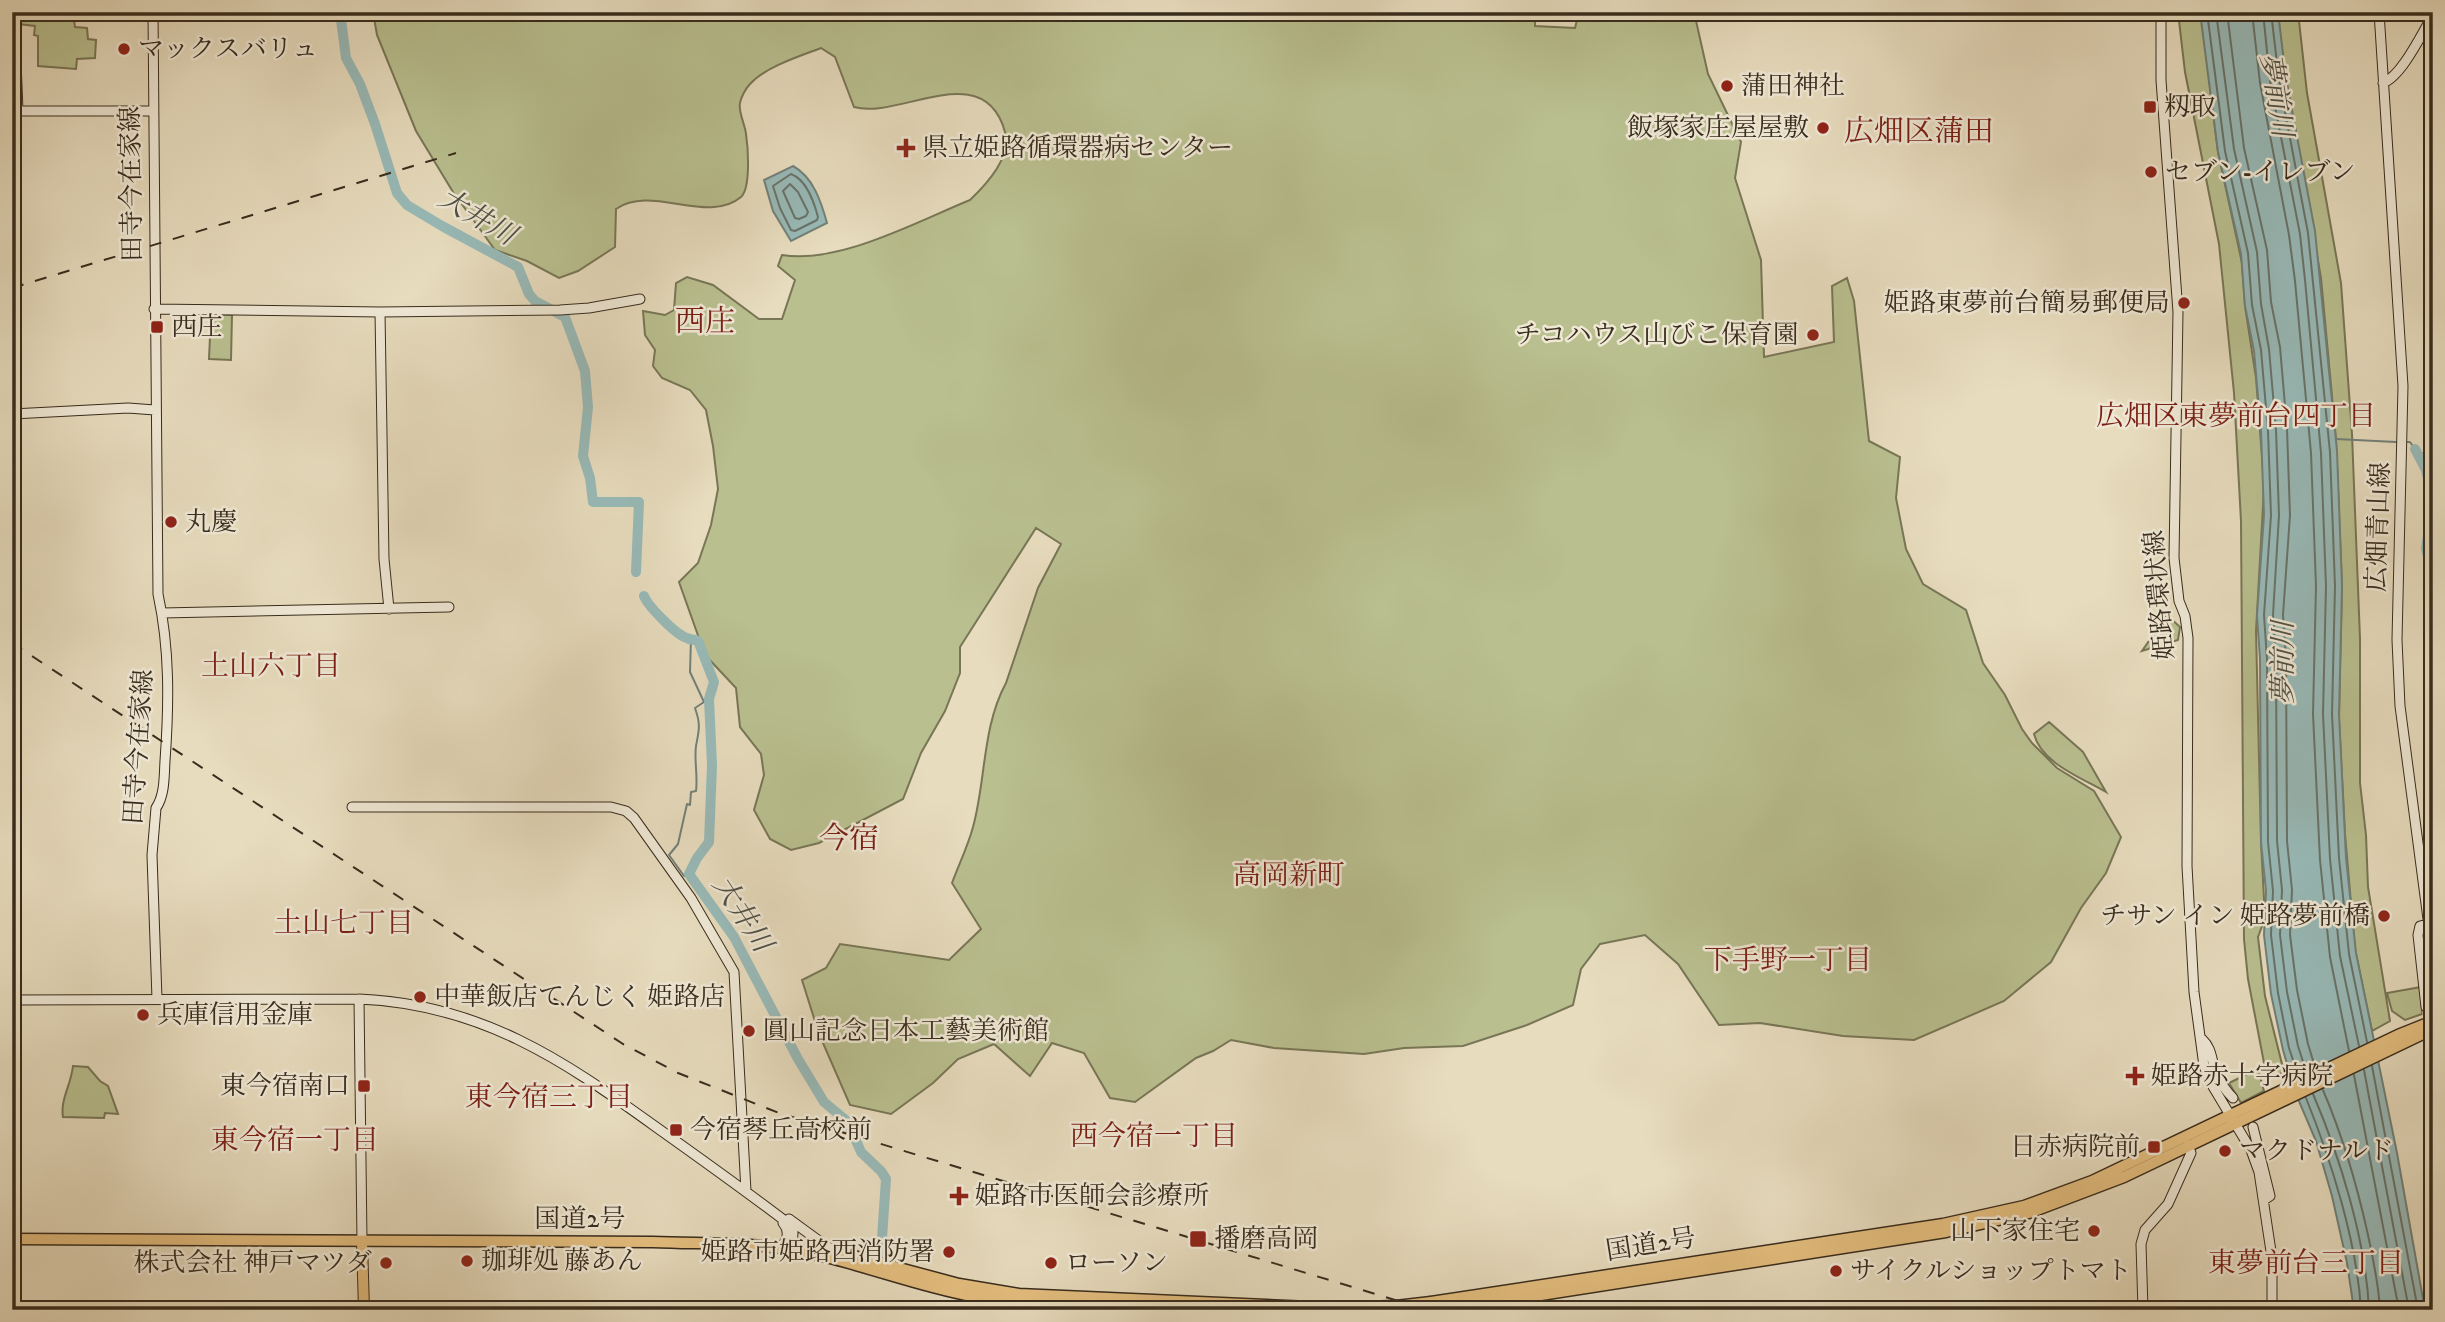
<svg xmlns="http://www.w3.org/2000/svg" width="2445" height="1322" font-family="'IM FELL DW Pica','Noto Serif JP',serif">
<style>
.green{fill:#b9bf8f;stroke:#787656;stroke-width:2}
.water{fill:#98bab8;stroke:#72817a;stroke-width:2}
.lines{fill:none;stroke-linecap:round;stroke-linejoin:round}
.shore{stroke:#68736a;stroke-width:2}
.stream{stroke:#72817a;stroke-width:2}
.river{stroke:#98bab8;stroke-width:10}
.secondary-tunnel{stroke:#c4b99e;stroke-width:9;stroke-dasharray:9 4.5;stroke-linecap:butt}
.secondary-casing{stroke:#382c1d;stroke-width:11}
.primary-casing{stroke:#382c1d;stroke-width:12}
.highway-casing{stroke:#382c1d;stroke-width:13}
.secondary{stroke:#efe8d5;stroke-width:9}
.primary{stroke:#e4be7f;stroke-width:10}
.highway{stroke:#e4be7f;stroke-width:10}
.rail{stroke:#382c1d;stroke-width:2;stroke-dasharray:12 12;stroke-linecap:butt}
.highway-bridge-casing{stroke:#382c1d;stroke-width:13;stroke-linecap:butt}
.highway-bridge{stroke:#e4be7f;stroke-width:10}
.poi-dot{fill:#8f2418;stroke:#efe8d5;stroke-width:2.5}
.labels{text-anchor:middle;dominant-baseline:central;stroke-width:5;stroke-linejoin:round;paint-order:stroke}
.poi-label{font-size:26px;fill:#382c1d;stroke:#efe8d5;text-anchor:start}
.street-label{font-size:26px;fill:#382c1d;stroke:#efe8d5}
.water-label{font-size:28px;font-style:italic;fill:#505044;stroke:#efe8d5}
.neighbourhood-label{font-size:28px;fill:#7a1f14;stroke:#efe8d5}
.quarter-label{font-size:30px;fill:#7a1f14;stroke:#efe8d5}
</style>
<rect width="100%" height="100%" fill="#e7dcbe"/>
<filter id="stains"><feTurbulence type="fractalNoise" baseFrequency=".00286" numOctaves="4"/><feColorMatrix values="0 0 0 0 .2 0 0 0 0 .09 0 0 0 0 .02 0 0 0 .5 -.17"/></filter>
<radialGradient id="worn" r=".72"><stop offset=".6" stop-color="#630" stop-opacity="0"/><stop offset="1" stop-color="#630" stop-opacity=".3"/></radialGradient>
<path class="green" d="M22 12H73L75 27 87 28 88 39 96 40 95 58 77 59 76 69 38 66V36L34 35 35 26 18 24V16Z
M373 12H1535V26L1575 28 1579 12H1694L1708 74 1741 142 1735 178 1761 260 1764 357 1834 342 1832 286 1847 278 1854 301 1869 441 1900 457 1896 498 1906 549 1923 584 1966 610 1983 663 2005 695 2022 729 2032 743 2057 768 2094 791 2121 837 2106 873 2081 908 2051 962 2004 1001 1914 1040 1843 1036 1760 1023 1719 1025 1678 964 1645 935 1600 944 1581 969 1573 1005 1527 1025 1463 1046 1404 1048 1364 1054 1274 1048 1231 1040 1213 1051 1196 1058 1135 1102 1110 1098 1084 1053 1052 1043 1030 1076 994 1044 958 1059 933 1083 891 1114 850 1105 819 1034 802 980 826 968 840 944 949 960 981 929 952 883C959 864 968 846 973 827 986 780 982 727 1006 683L1038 588 1061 544 1036 528 960 647V673L945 711 921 753 903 799 819 843 791 850 770 839 754 810 764 775 761 754 740 727 736 688 705 655 679 582 698 563 711 525 718 489 713 446 706 410 690 390 662 378 653 366 655 350 645 335 643 311 665 315 674 310 676 283 687 277 713 285 759 319H782L795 280 778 266 782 255C840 264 916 222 970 200 987 184 1012 157 1005 132 984 56 899 120 854 107L835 57 821 48C800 56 765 67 750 84 746 88 741 97 740 103 738 112 745 124 746 134 748 147 751 188 741 197 708 225 651 184 616 209L615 247 578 271 559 278 527 261 495 250 453 192 416 131 377 35Z
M2178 12H2201L2218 152 2242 263 2245 306 2256 378 2262 457 2264 488 2256 631 2261 842 2265 918 2258 937 2265 996 2284 1072 2269 1079 2264 1063 2248 979 2244 939 2241 521 2234 393 2219 244 2185 72Z
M2277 12H2298L2307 93 2341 283 2352 434 2360 639V783L2366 835 2368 887 2390 1021 2372 1031 2355 949 2345 834 2339 719 2342 586 2336 439 2321 278 2286 79Z
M211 314 232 315 231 360 209 359Z
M2167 615 2180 627 2178 640 2142 651Z
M2049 722 2083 752 2106 792C2082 778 2041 763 2034 734Z
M2421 987 2422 1014 2405 1020 2392 1011 2387 993Z
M73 1066 88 1067 100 1081 108 1086 118 1114 105 1113 104 1118 63 1117C60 1100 71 1085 73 1066Z
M2258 1069 2264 1091 2241 1103 2229 1083Z"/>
<path class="water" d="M2200 12H2278L2286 79 2315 231 2337 451 2342 586 2339 714 2346 858 2356 953 2397 1153 2425 1310H2354L2347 1263 2332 1196 2316 1141 2295 1092 2283 1050 2271 994 2264 935 2266 891 2261 842 2260 659 2257 616 2264 515 2261 431 2254 351 2245 306 2241 254 2218 152Z
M793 166C813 177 821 201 827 223L791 241 773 211 764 180Z"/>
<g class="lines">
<path class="shore" d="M2207 12 2225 151 2248 253 2252 305 2261 350 2268 431 2271 515 2264 615 2267 659 2268 842 2273 891 2271 935 2278 993 2289 1048 2298 1075
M2216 12 2234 149 2257 252 2261 304 2269 349 2276 430 2279 515 2273 615 2276 659 2277 841 2282 890 2280 935 2287 992 2298 1046 2306 1071
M2227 12 2244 148 2267 250 2271 302 2280 347 2287 429 2290 515 2283 615 2286 659 2287 841 2292 890 2290 935 2297 990 2308 1044 2315 1067
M2252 12 2260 83 2289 235 2295 281 2311 453 2316 586 2313 714 2320 860 2330 957 2349 1051
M2263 12 2270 81 2300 234 2305 280 2321 453 2326 586 2323 714 2330 859 2340 956 2359 1046
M2271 12 2279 80 2308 233 2330 452 2335 586 2332 714 2339 858 2349 954 2367 1042
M791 174C807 180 814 202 818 217L817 220 795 231 791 230 780 208 773 186Z
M790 184 798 192 808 212 806 216 799 219 795 218 783 191Z
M2372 1066 2418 1310
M2364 1070 2409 1310
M2354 1075 2399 1310
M2323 1090C2343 1137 2357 1185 2368 1235 2373 1259 2379 1285 2380 1310
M2313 1094C2340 1157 2366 1241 2369 1310
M2306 1098C2331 1160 2357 1242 2361 1310"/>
<path class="stream" d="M2336 439 2396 442
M2406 442H2410L2415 449 2433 459
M684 876 669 855 678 844 687 804 690 805 691 792 696 791C698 776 694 760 696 746 699 730 701 725 695 708L704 702 690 672 691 638"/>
<path class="river" d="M340 12 346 58 360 84 375 124 397 193 407 205 442 226 518 267 529 294 535 301 565 317 585 371 588 407 583 456 590 478 593 502H639L636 572
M2415 449 2426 470 2431 491 2432 511 2426 548 2433 575
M644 596C648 606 676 635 687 638 690 640 694 639 698 641L714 682 709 699 712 765 709 842 697 858 689 874 734 937 798 1059 824 1102 848 1122 861 1152 881 1171 886 1179 881 1253"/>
<path class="secondary-tunnel" d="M2426 1007 2432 1048"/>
<g class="secondary-casing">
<path id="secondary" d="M14 12 18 111
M153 12 158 594C170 650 169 704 165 761 164 776 165 795 156 808L152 855 157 999
M2161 12V80L2178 312 2174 558 2179 601 2185 616 2188 638 2187 866 2194 992 2204 1066 2209 1080 2251 1150 2259 1172 2272 1258V1310
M2379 12 2403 386 2397 640 2400 706 2433 957
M2383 83C2402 76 2422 33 2433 15
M12 111H152
M154 309 380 312 560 310 589 308 640 299
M380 312 384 559 389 609
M12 414 128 408 155 410
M162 613 449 607
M352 807H611L626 811 634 818 691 898 734 972 746 1191
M359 999 362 1241
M12 1000 359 999C480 1004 562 1059 656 1127 701 1159 746 1191 789 1224L793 1232 792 1250
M2426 1007 2418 935 2420 926 2428 924
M2202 1039C2213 1049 2211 1062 2217 1075 2221 1084 2226 1091 2233 1098
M2432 1048 2433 1054
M2253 1127 2270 1196 2264 1200
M789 1219 826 1246 839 1252
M779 1248C788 1242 790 1231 783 1223
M2143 1310 2141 1244 2145 1230 2168 1204 2191 1153 2188 1145"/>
</g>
<g class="primary-casing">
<path id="primary" d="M362 1241 364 1310"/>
</g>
<g class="highway-casing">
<path id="highway" d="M12 1239 653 1242C695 1244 738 1242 780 1248 845 1257 907 1284 971 1296 1027 1307 1084 1308 1141 1310
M839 1252 959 1284 1019 1294 1333 1308 1396 1306
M1431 1302 1943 1224 2024 1206 2092 1181 2398 1035 2433 1021
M1445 1310 1946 1232 2029 1213 2124 1177 2425 1033 2433 1027"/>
</g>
<use href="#secondary" class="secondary"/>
<use href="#primary" class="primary"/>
<use href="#highway" class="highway"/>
<path class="rail" d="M12 288 456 153
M12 643 623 1044 678 1073 779 1113 1428 1310"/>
<g class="highway-bridge-casing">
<path id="highway-bridge" d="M1396 1306 1431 1302"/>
</g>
<use href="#highway-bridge" class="highway-bridge"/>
</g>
<g class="poi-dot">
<circle cx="124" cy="49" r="7"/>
<circle cx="1727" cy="86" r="7"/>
<rect x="2143" y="100" width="14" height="14" rx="3.5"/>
<circle cx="1823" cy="128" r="7"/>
<path d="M902.5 137.5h7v7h7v7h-7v7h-7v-7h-7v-7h7z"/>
<circle cx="2151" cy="172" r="7"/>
<circle cx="2184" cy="303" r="7"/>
<rect x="150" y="320" width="14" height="14" rx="3.5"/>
<circle cx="1813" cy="335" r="7"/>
<circle cx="171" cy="522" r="7"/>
<circle cx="2384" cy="916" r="7"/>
<circle cx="420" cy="997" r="7"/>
<circle cx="143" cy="1015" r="7"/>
<circle cx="749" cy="1031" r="7"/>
<path d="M2131.5 1065.5h7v7h7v7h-7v7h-7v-7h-7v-7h7z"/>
<rect x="357" y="1079" width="14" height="14" rx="3.5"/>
<rect x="669" y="1123" width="14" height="14" rx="3.5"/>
<rect x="2147" y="1140" width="14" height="14" rx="3.5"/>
<circle cx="2225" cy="1151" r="7"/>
<path d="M955.5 1185.5h7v7h7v7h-7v7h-7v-7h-7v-7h7z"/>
<circle cx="2094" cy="1231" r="7"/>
<rect x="1189" y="1230" width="18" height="18" rx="3.5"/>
<circle cx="949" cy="1252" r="7"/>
<circle cx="467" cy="1261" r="7"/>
<circle cx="386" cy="1263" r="7"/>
<circle cx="1051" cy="1263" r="7"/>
<circle cx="1836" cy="1271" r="7"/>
</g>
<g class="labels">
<g class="poi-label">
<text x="138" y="49">マックスバリュ</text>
<text x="1741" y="86">蒲田神社</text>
<text x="2164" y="107">籾取</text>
<text x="1809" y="128" text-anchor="end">飯塚家庄屋屋敷</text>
<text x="922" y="148">県立姫路循環器病センター</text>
<text x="2165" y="172">セブン-イレブン</text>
<text x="2170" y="303" text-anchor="end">姫路東夢前台簡易郵便局</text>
<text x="171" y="327">西庄</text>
<text x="1799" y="335" text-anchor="end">チコハウス山びこ保育園</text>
<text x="185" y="522">丸慶</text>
<text x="2370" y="916" text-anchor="end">チサン イン 姫路夢前橋</text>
<text x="434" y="997">中華飯店てんじく 姫路店</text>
<text x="157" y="1015">兵庫信用金庫</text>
<text x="763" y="1031">圓山記念日本工藝美術館</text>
<text x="2151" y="1076">姫路赤十字病院</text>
<text x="350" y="1086" text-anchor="end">東今宿南口</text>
<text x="690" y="1130">今宿琴丘高校前</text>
<text x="2140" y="1147" text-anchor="end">日赤病院前</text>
<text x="2239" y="1151">マクドナルド</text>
<text x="975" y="1196">姫路市医師会診療所</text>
<text x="2080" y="1231" text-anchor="end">山下家住宅</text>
<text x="1214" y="1239">播磨高岡</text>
<text x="935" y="1252" text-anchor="end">姫路市姫路西消防署</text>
<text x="481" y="1261">珈琲処 藤あん</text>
<text x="372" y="1263" text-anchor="end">株式会社 神戸マツダ</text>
<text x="1065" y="1263">ローソン</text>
<text x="1850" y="1271">サイクルショップトマト</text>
</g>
<g class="street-label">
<text transform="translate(132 184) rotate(-91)">田寺今在家線</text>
<text transform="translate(2379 527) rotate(-88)">広畑青山線</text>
<text transform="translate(2160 595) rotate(-95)">姫路環状線</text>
<text transform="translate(139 747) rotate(-86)">田寺今在家線</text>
<text x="580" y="1219">国道2号</text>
<text transform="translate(1651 1245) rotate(-9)">国道2号</text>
</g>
<g class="water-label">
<text transform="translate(2276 95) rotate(81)">夢前川</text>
<text transform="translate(477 217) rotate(30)">大井川</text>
<text transform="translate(2283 663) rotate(-90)">夢前川</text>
<text transform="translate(742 914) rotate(57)">大井川</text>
</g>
<g class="neighbourhood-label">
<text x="2236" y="416">広畑区東夢前台四丁目</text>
<text x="271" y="666">土山六丁目</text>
<text x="1289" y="875">高岡新町</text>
<text x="344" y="923">土山七丁目</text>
<text x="1788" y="960">下手野一丁目</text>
<text x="549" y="1097">東今宿三丁目</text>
<text x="1154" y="1136">西今宿一丁目</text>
<text x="295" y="1140">東今宿一丁目</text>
<text x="2306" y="1263">東夢前台三丁目</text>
</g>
<g class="quarter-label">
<text x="1919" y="132">広畑区蒲田</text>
<text x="705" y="322">西庄</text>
<text x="849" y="839">今宿</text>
</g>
</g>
<rect width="2445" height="1322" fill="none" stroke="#e7dcbe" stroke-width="42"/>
<rect x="14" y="14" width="2417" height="1294" fill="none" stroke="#382c1d" stroke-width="3.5"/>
<rect x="21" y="21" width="2403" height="1280" fill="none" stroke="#382c1d" stroke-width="2"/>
<rect width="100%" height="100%" filter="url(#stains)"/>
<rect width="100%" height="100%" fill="url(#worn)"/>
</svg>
